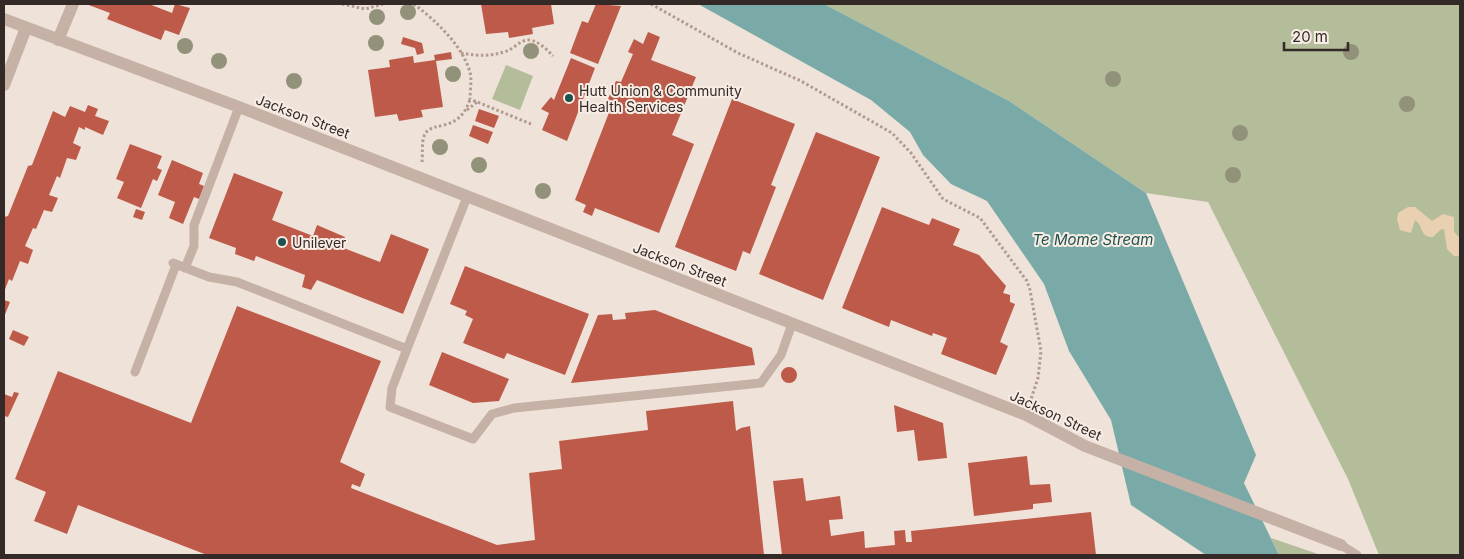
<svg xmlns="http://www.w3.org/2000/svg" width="1464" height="559" font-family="Inter,sans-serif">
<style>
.green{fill:#b4bd9a}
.sand{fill:#e9d0b1}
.water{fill:#7aaaa7}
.building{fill:#bd5a49}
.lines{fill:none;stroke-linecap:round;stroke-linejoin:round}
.path{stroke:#b19b90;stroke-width:3;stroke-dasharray:2.5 2.5;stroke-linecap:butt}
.service{stroke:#c6b1a6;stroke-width:9}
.minor{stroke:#c6b1a6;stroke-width:12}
.tree{fill:#92917a}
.poi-dot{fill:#1f514f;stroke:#f7ede5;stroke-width:2}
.labels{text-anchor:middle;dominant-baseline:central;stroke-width:4;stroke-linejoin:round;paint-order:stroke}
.poi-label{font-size:14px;fill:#332926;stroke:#f7ede5;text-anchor:start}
.street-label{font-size:14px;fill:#332926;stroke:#f7ede5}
.water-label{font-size:15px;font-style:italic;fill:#1f514f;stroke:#f7ede5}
</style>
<rect width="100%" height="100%" fill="#efe2d9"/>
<path class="green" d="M824 4H1460V555H1379L1348 479 1208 202 1146 193 1009 101Z
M506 65 533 76 520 110 492 99Z
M1271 538 1321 555H1279Z"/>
<path class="sand" d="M1408 207H1415L1432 221 1443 214 1454 217V232L1460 238V256H1454L1447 249 1444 229 1440 230 1433 237C1419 237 1424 226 1415 220L1411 233 1400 230 1397 219 1398 213Z"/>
<path class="water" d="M698 4H824L1009 101 1146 193 1256 455 1244 483 1279 555H1206L1131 505 1111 420 1069 351 1044 284 987 201 951 184 923 155 910 132 871 100Z"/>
<path class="building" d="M86 4H149L172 13 175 4 190 8 179 35 165 30 161 40 107 19 110 13Z
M481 4H551L554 24 532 28 533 34 509 38 508 32 486 34Z
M596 4 621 6 598 64 570 53 582 21 588 23Z
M648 32 660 37 651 60 696 77 672 135 694 144 659 233 595 208 592 216 583 212 586 205 575 200 610 110 604 108 616 81 621 82 633 54 628 52 634 39 643 44Z
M403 37 422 43 424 53 417 55 415 48 401 44Z
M451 52 452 59 436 61 443 107 421 110 423 117 399 121 397 114 375 117 368 70 390 67 389 60 413 56 414 63 435 60 434 55Z
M571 58 595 68 567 141 542 130 549 113 541 109 551 97 554 100Z
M732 99 795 124 771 185 776 187 750 254 743 251 736 271 675 247Z
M88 105 98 109 95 116 109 121 103 135 85 127V130L79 127 73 143 81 147 76 160 67 158 60 178 57 176 49 195 58 198 52 212 44 210 36 229 33 228 25 246 33 250 28 264 20 261 12 281 9 279 4 292V217L8 216 28 166 32 165 53 111 65 117 70 106 85 112Z
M479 109 499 116 494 128 475 121Z
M473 125 493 132 488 144 469 136Z
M816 132 880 157 823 300 759 274Z
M130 144 162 156 157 168 162 170 157 181 153 179 141 208 117 198 124 182 116 179Z
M172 160 203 173 199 184 204 186 199 199 194 197 183 224 169 218 175 202 158 195Z
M234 173 283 192 272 220 313 236 317 225 345 237 341 247 380 262 391 234 429 249 403 314 317 280 311 290 302 287 305 275 256 256 254 261 235 254 236 248 209 238Z
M882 207 929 225 932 218 960 229 953 245 979 255 1006 286 1003 293 1010 295V302L1015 304 1000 342 1008 346 996 375 941 354 947 338 933 333 932 336 891 320 889 327 842 308Z
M136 209 145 212 142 220 133 217Z
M465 266 589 314 565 375 507 353 504 359 463 343 473 319 465 315 467 311 450 304Z
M4 300 10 302 4 317Z
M237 306 381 361 340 462 365 474 360 487 352 484 351 488 497 545 535 540 529 473 562 469 559 441 648 430 646 411 733 401 736 431 741 428 750 426 764 555H207L78 505 67 534 34 521 46 492 15 479 58 371 191 423Z
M655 310 752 348 755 365 571 383 598 315 612 314 613 320 626 319 625 313Z
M13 330 29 337 24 346 9 339Z
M442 352 509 379 499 401 473 403 429 385Z
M781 375a8 8 0 1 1 16 0a8 8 0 1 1-16 0Z
M14 392 19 393 8 417 4 416V394L12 397Z
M894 405 943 423 947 458 918 461 914 430 897 432Z
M1027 456 1030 485 1050 484 1052 502 1033 504V509L974 516 968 463Z
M803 478 806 501 840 496 843 519 829 520 831 536 864 531 865 548 895 545 894 531 905 530 906 542H912L911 531 1091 512 1096 555H782L773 481Z"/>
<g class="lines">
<path class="path" d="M342 4 365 9 383 4
M414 4C436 21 462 45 470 72 472 80 470 91 470 99L531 124
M651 4 738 53 801 81 892 133 911 153 943 199 980 218 1027 281 1030 290 1041 351 1038 378 1031 399
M461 53C477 56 493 57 509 50 515 47 522 39 530 40 540 42 547 50 553 56
M467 110 477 102
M422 162C423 154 421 141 425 134 433 120 459 134 470 99"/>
<path class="service" d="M467 197 407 349 392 388 390 407 473 439 492 414 514 408 761 383 781 355 792 324
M173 263 209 277 237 282 407 349
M185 268 194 246V225L239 107
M135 372 176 265
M1341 545 1357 555"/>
<path class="minor" d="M4 19 239 107 1026 415 1085 446 1341 545
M58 40 73 4
M4 85 26 28"/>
</g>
<g class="tree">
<circle cx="408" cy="12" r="8"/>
<circle cx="377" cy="17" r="8"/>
<circle cx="376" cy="43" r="8"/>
<circle cx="185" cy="46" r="8"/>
<circle cx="531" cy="51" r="8"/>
<circle cx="1351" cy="52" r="8"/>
<circle cx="219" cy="61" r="8"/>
<circle cx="453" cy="74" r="8"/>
<circle cx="1113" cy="79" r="8"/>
<circle cx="294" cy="81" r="8"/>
<circle cx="1407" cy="104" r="8"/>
<circle cx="1240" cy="133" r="8"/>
<circle cx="440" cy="147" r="8"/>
<circle cx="479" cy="165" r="8"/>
<circle cx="1233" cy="175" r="8"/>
<circle cx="543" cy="191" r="8"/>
</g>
<g class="poi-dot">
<circle cx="569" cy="98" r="5"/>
<circle cx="282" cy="242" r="5"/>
</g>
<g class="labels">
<g class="poi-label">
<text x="579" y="90">Hutt Union &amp; Community<tspan x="579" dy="16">Health Services</tspan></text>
<text x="292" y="242">Unilever</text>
</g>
<g class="street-label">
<text transform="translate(303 116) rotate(21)">Jackson Street</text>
<text transform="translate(680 264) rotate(21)">Jackson Street</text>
<text transform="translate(1056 415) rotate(25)">Jackson Street</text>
</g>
<g class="water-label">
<text x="1093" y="239">Te Mome Stream</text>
</g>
</g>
<rect width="1464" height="559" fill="none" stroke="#332926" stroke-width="10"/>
<path d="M1284 42v8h64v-8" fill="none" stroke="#332926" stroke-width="2.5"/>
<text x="1292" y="42" font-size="15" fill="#332926" stroke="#f7ede5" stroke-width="4" paint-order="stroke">20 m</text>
</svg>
